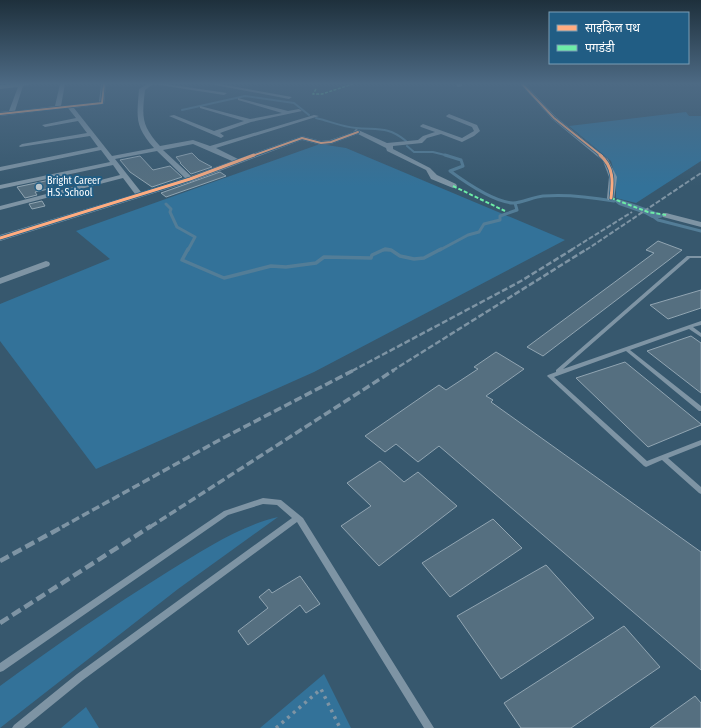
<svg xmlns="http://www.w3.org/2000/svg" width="701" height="728" font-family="'Fira Sans Condensed','Noto Sans Devanagari',sans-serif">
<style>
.green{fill:#337299}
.water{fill:#537d97}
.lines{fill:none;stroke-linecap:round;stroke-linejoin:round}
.stream-far2{stroke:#537d97;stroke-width:2}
.stream-far1{stroke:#537d97;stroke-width:3}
.stream{stroke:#537d97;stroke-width:3.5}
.building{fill:#556f80;stroke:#91a5b2}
.path{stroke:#7e94a4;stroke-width:3.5;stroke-dasharray:3 4.5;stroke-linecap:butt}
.service{fill:#7e94a4;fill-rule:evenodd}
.minor{fill:#7e94a4;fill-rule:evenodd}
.rail-far3{stroke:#7e94a4;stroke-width:2;stroke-dasharray:5 2;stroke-linecap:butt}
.rail-far2{stroke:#7e94a4;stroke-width:2.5;stroke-dasharray:6 2.5;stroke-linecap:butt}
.rail-far1{stroke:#7e94a4;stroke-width:3.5;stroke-dasharray:8 3.5;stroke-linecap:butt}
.rail{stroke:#7e94a4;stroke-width:4.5;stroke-dasharray:10 4.5;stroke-linecap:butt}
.quiet-far1{stroke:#6deda7;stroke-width:1.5;stroke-dasharray:3 1.5;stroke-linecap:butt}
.quiet{stroke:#6deda7;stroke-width:2;stroke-dasharray:4 2;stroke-linecap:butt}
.cycleway-far1-casing{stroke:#215d84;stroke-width:3.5}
.cycleway-casing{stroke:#215d84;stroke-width:4.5}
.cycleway-far1{stroke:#ffac80;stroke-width:2}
.cycleway{stroke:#ffac80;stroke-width:3}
.poi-dot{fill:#b9c5cc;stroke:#215d84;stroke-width:1.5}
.labels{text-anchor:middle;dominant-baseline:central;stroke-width:4;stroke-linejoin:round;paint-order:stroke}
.far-poi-label{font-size:10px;fill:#fff;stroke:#215d84;text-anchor:start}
</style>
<rect width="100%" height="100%" fill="#37586e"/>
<path class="green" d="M686 112 689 116H701V161L636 203 616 198V179L611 161 569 126Z
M320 144 346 148 565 240 314 372 96 469 0 341V304L110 259 76 231Z
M278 517 178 589 0 728V686C55 646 111 607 169 571 202 551 239 526 278 517Z
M324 674 351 728H260Z
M86 707 99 728H61Z"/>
<path class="water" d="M618 199C623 200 661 213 665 216L660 218H652L645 214 619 205 614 201Z"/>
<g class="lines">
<path class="stream-far2" d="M182 110 245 96 294 103 309 115
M316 118C329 121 343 127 356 128 378 130 388 126 406 141
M407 146 414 152H433L449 156"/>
<path class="stream-far1" d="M445 155 461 160 463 166 450 171C465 182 494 202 513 203 522 203 533 197 543 196 567 194 591 197 614 201
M166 204 171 209 170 212 177 227 195 237 188 250
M654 217 658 220 701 231
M383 250H390
M440 250 468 235 479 232 484 224 500 220V216L517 210 515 203"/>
<path class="stream" d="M188 249 182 260 224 278 271 266 286 267 316 263 324 257 371 258 372 255 385 249 391 250 400 256 414 259 424 258 441 249"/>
</g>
<path class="building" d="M192 153 199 160 212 167 191 174 180 163H181L176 157Z
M140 156 153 170 170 166 182 177 152 187 130 172 120 160Z
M220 172 226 176 166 197 161 193Z
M50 180 53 188 35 192 37 195 25 198 17 187Z
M42 201 45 206 32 209 29 204Z
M658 241 682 250 543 356 527 347 654 253 646 250Z
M701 290V308L668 319 650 305Z
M691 336 701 343V393L647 351Z
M496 352 524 369 486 396 493 400 491 402 701 552V670L439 446 418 462 396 444 385 452 365 436 439 385 446 390 478 369 474 367Z
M625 362 701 424V425L648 447 576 378Z
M380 461 404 482 418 472 457 506 379 566 341 526 371 506 347 483Z
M493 519 522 548 450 597 422 563Z
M546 565 594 618 501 679 457 616Z
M300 576 320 604 306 613 300 605 248 645 238 631 268 608 259 597 269 589 272 593Z
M624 626 660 667 571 728H521L504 703Z
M695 696 701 703V728H650Z"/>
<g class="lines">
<path class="path" d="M276 728 321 689 340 728"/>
<path class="service" d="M687 256H701V258H690L563 369 701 321V325L693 327 701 333V337L689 329 630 350 701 406V411H699L626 351 554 377 647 461 701 440V445L668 458 701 487V494L699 493 662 460 646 467 644 466 547 376 548 375 556 372V370Z
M263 498 281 500 303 518 434 728H424L297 522 83 680 24 728H12L14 725 77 674 292 518 277 505 263 504 228 515 3 671 0 672V663L224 511Z"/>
<path class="minor" d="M17 84H32L23 86 15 111 55 106 60 84H65L61 106 99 102 101 84H106L104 104 74 108 112 156 154 148C134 126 137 117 139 89L147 84H153L145 90C142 117 141 125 160 146L193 140 210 146 314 115 319 116 216 148 238 159 302 136 321 141 330 140 353 132 356 129 387 143 418 140 423 136 435 132 421 127 420 126 423 124 462 138 474 131 472 127 447 117 446 116 449 114 477 125 480 131 474 136 462 142 441 134 427 138 422 143 393 146V149L430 168 437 175 456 184 457 186 453 188 431 179 426 170 387 151 386 148 358 134 331 144 321 145 302 140 193 181 0 241V235L135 194 123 178 0 210V206L120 175 113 165 0 189V185L110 162 101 150 0 171V167L98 147 90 136 20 147 19 146 22 144 87 133 78 121 45 127 42 125 76 118 68 108 0 116V112L9 111 18 87 0 89V85ZM193 144 232 161 191 176 163 150ZM157 151 185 178 141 192 115 159Z
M153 84H166L227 93 224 95Z
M210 84H220L292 97 289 99Z
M455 84H461L463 86 458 87Z
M520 84H525L556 117 608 159 617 177 614 200H608L607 198 609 177 603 161 552 119Z
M238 98 288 111 299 109 302 111 251 122 220 133 224 136 221 138 169 116 174 115 214 131 244 121 200 108V106L250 119 282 113 238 100Z
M663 213H666L701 222V227L663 217Z
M46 261 49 262 50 264 49 266 0 284V278Z"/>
<path class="rail-far3" d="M571 250 632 212
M586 250 701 173"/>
<path class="rail-far2" d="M352 371 521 281 573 249
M392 371 587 249"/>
<path class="rail-far1" d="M62 527 223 438 354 370
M150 527 394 370"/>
<path class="rail" d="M0 561 64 526
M0 623 151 526"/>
<path class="quiet-far1" d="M316 89 313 94H322L353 84"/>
<path class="quiet" d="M453 186 505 211
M611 198 648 212 666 215"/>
<g class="cycleway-far1-casing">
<path id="cycleway-far1" d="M522 84 554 118 602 156
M0 114 102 103 104 84
M252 156 302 138 321 143 331 142 358 132"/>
</g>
<g class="cycleway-casing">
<path id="cycleway" d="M600 155C614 167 613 182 611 198
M0 238 190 179 254 155"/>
</g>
<use href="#cycleway-far1" class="cycleway-far1"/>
<use href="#cycleway" class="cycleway"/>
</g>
<linearGradient id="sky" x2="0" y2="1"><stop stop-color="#1e303c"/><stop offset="0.45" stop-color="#4d6a84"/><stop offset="1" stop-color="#4d6a84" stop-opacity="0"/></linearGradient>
<rect width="701" height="186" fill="url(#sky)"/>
<circle class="poi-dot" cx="39" cy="187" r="4"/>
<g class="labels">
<g class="far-poi-label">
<text x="47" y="181">Bright Career<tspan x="47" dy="12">H.S. School</tspan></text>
</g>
</g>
<rect x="549" y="12" width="140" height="52" fill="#215d84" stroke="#7a9eb5"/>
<rect x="557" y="25" width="20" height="6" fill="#ffac80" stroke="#7a9eb5"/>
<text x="585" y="32" font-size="12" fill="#ffffff">साइकिल पथ</text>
<rect x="557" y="45" width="20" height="6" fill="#6deda7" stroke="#7a9eb5"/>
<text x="585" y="52" font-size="12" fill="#ffffff">पगडंडी</text>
</svg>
